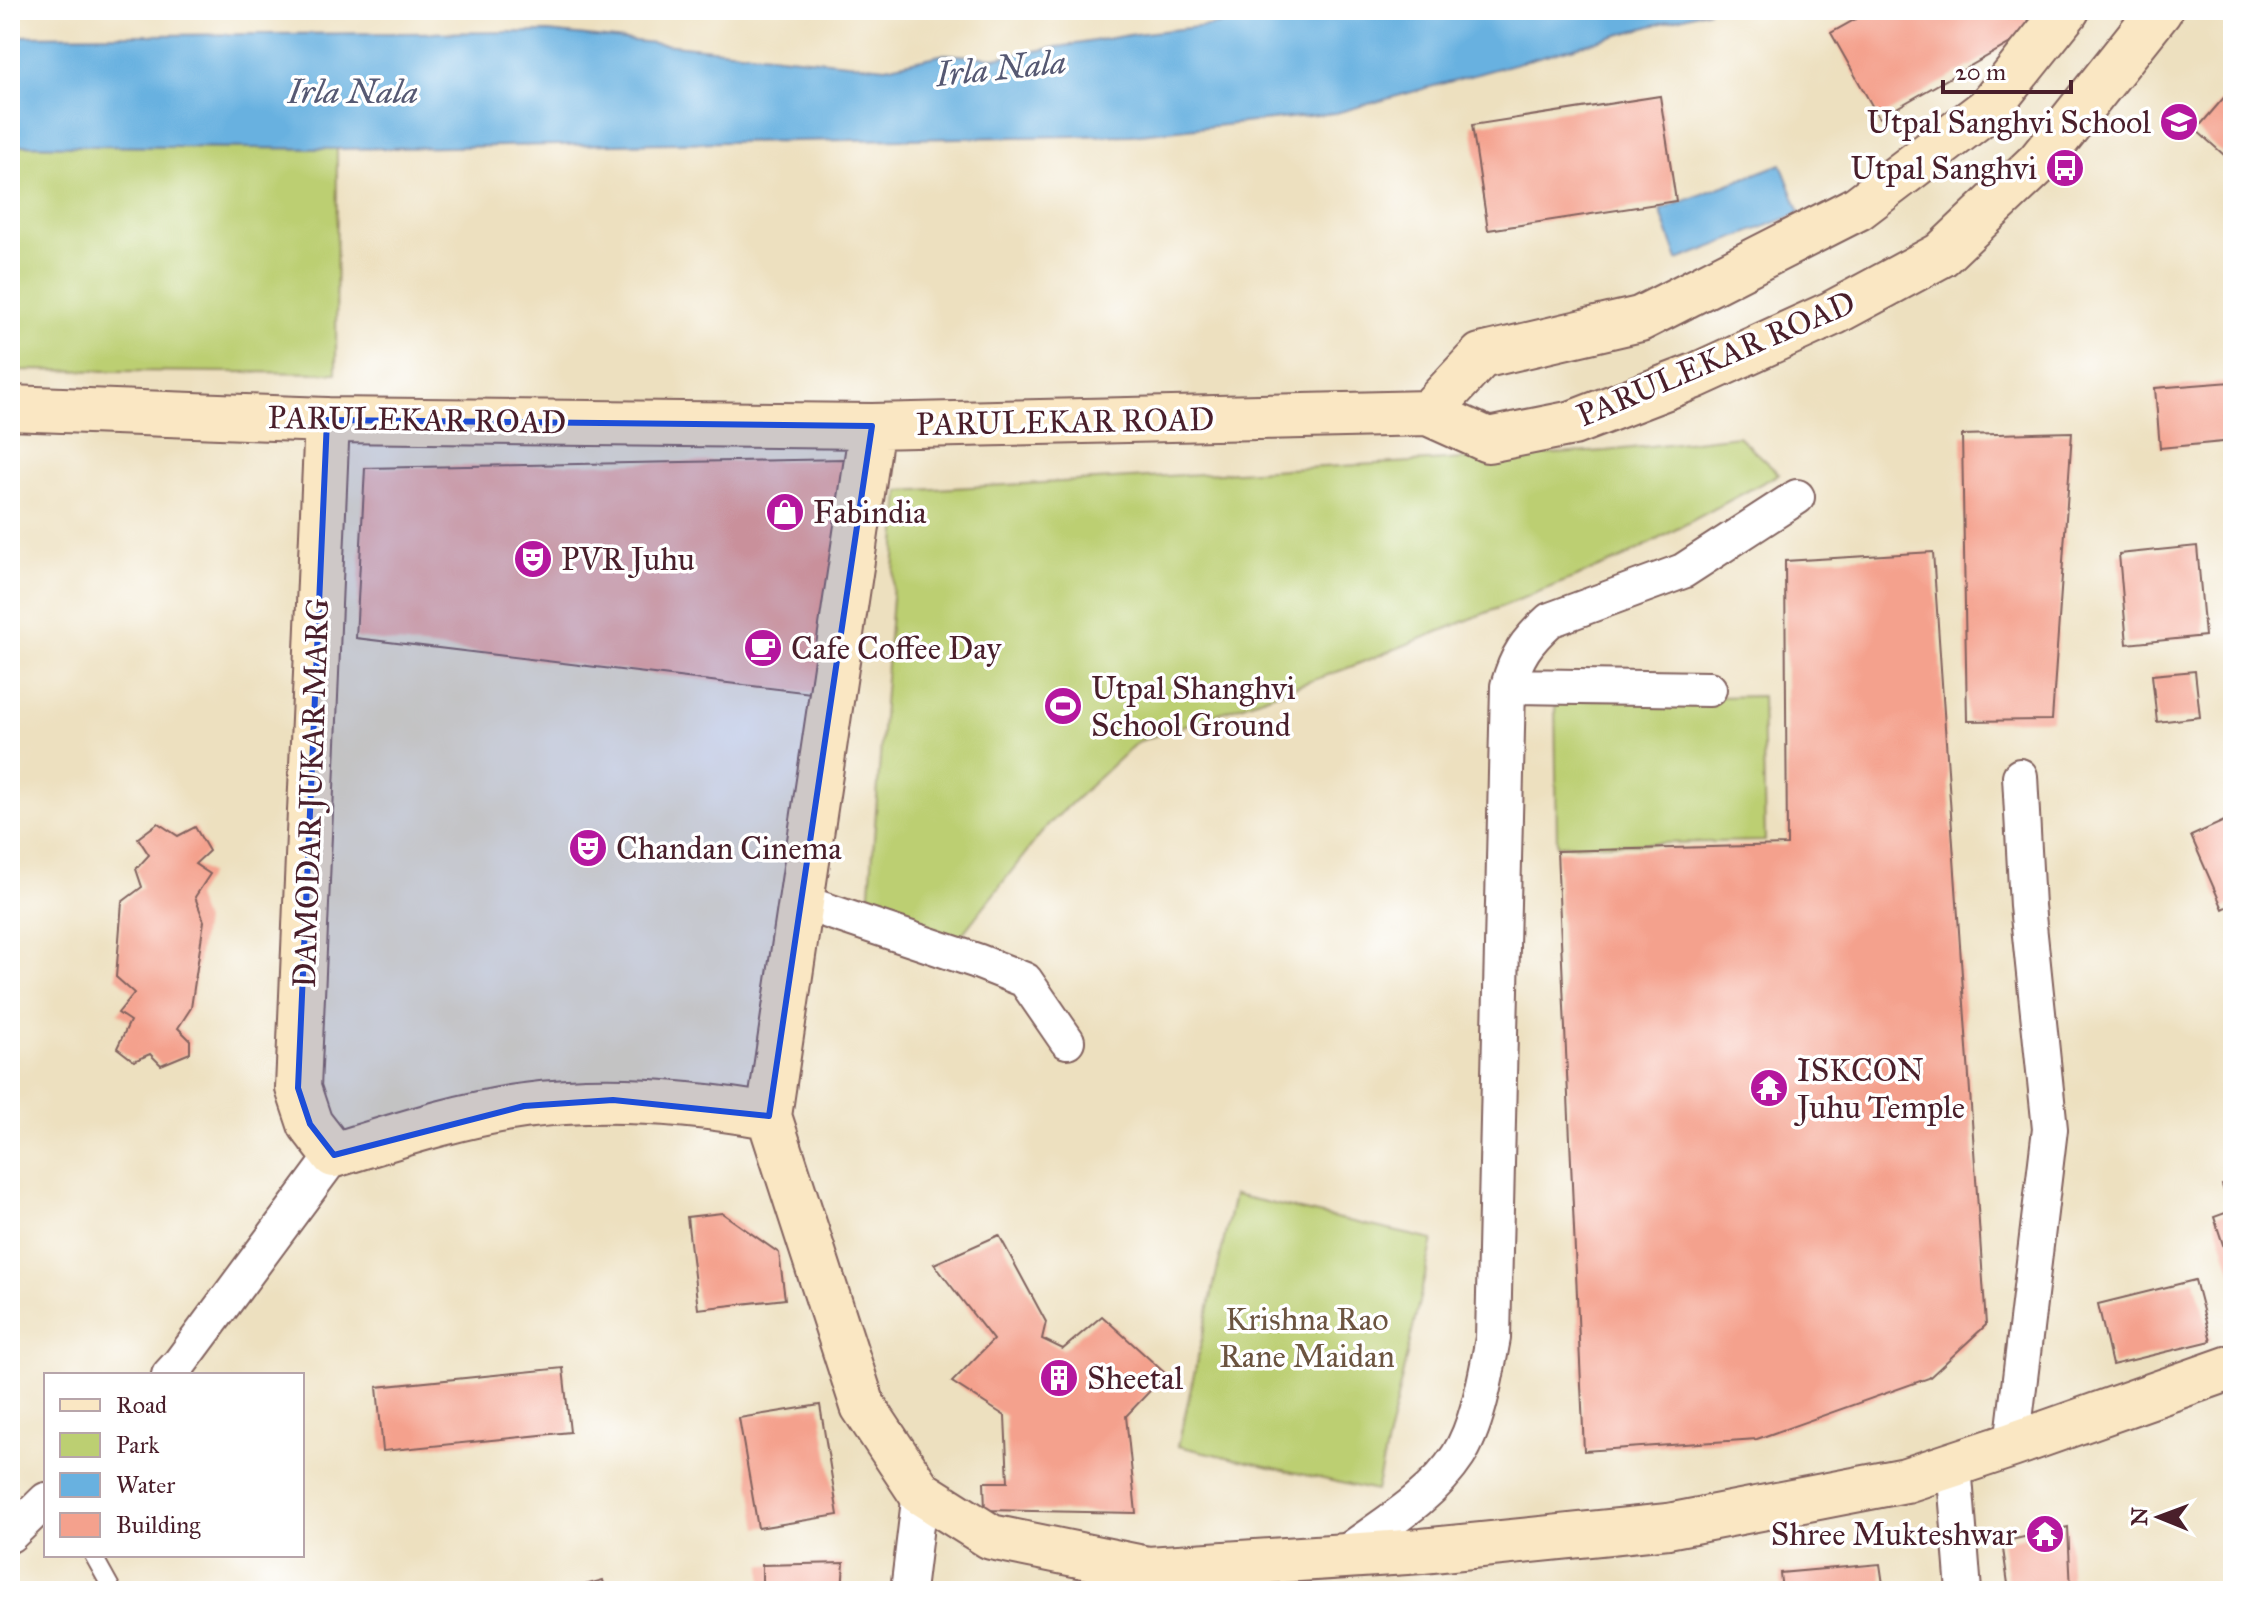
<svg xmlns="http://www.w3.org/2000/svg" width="2243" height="1601" font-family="'IM FELL Great Primer',serif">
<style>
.green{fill:#bccf72;stroke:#83774e;stroke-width:2}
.water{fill:#68b1e0;stroke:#596886;stroke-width:2}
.building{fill:#f4a18d}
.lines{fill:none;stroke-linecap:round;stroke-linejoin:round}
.lane-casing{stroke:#83635f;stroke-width:20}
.street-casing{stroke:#83635f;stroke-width:38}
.secondary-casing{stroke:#83635f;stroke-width:48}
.lane{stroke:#fff;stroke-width:16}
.street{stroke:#fff;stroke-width:34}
.secondary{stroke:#fae7c3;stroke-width:44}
.marked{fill:#1d4ed8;fill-opacity:0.2;stroke:#1d4ed8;stroke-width:6;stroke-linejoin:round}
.labels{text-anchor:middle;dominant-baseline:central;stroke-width:7;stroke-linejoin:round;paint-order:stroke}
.poi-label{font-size:32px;fill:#4a1f2b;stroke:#fff;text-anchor:start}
.street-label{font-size:32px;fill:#4a1f2b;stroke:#fff}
.park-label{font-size:32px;fill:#6c5440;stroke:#fff}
.water-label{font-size:34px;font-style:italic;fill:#565973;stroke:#fff}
</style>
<rect width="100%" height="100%" fill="#fff"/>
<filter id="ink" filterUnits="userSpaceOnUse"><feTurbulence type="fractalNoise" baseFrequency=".0125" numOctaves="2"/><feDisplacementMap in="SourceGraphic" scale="16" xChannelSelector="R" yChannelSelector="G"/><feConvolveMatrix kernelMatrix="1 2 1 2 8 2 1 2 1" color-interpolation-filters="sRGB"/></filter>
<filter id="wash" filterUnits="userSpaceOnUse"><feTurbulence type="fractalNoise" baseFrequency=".006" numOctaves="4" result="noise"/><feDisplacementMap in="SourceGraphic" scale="32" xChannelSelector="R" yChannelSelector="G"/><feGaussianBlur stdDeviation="1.8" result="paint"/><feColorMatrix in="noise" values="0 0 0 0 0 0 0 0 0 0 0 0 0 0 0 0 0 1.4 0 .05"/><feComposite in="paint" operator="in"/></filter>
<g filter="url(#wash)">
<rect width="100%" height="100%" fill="#ede0bf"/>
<path class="green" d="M10 145 337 149 336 373 10 370Z
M1738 436 1779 474 1621 559 1345 669 1137 742 1047 826 952 947 867 931 900 491 1606 451Z
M1762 696 1765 841 1557 845 1555 700Z
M1234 1195 1433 1240 1376 1491 1178 1446Z"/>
<path class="water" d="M1351 10H1709L1336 113 1131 135 337 149 10 145V36L548 32 886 67 945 54 994 58 1135 34Z
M1781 164 1800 213 1678 260 1660 210Z"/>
<g id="blocks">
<path class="building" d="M1872 10H2022L2033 30 1879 118 1831 33Z
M2233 87V163L2196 130Z
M1660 96 1676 201 1488 230 1472 125Z
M2231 382 2233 441 2160 448 2155 388Z
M2072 432 2052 720 1967 721 1962 435Z
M845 459 819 694 356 638 365 468Z
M2197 546 2205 636 2127 644 2119 554Z
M1933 552 1986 1325 1929 1378 1757 1439 1584 1451 1557 851 1787 845 1785 561Z
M2195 671 2200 717 2157 722 2152 675Z
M2233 817V904L2223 909 2191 836Z
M158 823 178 836 195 827 209 851 195 864 210 874 195 897 204 921 191 1008 178 1028 190 1040V1053L161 1065 150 1054 134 1061 117 1048 130 1021 118 1013 134 993 116 977 122 902 142 887 136 869 149 855 138 838Z
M2233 1181V1272H2232L2214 1217 2231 1211 2222 1185Z
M722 1213 779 1253 785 1299 698 1309 687 1217Z
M999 1235 1046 1322 1042 1339 1063 1349 1102 1316 1166 1374 1126 1416 1136 1513 985 1510 984 1482H1008L1005 1416 952 1382 993 1340 934 1264Z
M2195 1280 2211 1341 2112 1365 2098 1304Z
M563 1368 570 1432 383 1451 377 1387Z
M820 1405 838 1515 758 1528 739 1418Z
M2068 1527 2071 1591H2009L2002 1542Z
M844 1563 842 1591H762V1565Z
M1880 1564 1884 1591H1782L1780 1573Z
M603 1580 606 1591H568L567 1590Z"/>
</g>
</g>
<g filter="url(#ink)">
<use href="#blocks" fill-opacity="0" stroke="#83635f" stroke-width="2"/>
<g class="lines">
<g class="lane-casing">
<path id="lane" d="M93 1555 113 1591"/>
</g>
<g class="street-casing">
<path id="street" d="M1508 686 1709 689
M801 902 977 961 1025 980 1067 1041
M169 1375 180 1363 334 1155
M2012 1445 2050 1129 2027 906 2020 776
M1954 1465 1964 1591
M10 1535 46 1500
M1341 1556C1381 1526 1430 1499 1458 1456 1478 1425 1486 1375 1493 1338L1508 686C1517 655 1526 642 1550 620L1683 571 1797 497
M908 1591 920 1492"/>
</g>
<g class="secondary-casing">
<path id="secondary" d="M10 408 327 420 872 426 1428 413 1488 440 1573 423 1695 376 1833 313 1941 255 2039 162 2160 10
M1428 413 1481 356 1640 319 1858 208 1988 109 2067 10
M327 420 298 1088 310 1124 334 1155C396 1136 459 1115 524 1106 605 1095 689 1102 769 1116
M872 426 769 1116 863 1406 920 1492 991 1537 1148 1569 1422 1551 1668 1526 1906 1480 2012 1445 2233 1367"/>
</g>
<use href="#lane" class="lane"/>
<use href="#street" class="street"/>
<use href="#secondary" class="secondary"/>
</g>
</g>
<path class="marked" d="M327 420 872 426 769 1116 613 1100 524 1106 334 1155 310 1124 298 1088Z"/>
<defs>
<g id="school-disc" transform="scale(2)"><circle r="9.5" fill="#b5179e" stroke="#fff"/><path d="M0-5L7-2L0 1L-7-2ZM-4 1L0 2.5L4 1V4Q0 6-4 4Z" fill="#fff"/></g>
<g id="bus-disc" transform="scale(2)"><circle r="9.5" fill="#b5179e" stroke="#fff"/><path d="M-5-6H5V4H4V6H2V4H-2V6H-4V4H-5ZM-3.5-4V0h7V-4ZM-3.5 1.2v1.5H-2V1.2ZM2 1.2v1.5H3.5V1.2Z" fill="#fff"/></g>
<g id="shop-disc" transform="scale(2)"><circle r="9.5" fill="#b5179e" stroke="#fff"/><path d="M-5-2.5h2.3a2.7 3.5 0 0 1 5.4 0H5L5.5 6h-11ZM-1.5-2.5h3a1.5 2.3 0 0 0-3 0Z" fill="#fff"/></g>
<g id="theatre-disc" transform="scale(2)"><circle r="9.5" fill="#b5179e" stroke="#fff"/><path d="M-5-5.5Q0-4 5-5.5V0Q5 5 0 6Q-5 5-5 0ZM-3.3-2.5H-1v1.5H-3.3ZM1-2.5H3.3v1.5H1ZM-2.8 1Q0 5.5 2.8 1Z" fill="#fff"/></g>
<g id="cafe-disc" transform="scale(2)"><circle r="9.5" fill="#b5179e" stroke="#fff"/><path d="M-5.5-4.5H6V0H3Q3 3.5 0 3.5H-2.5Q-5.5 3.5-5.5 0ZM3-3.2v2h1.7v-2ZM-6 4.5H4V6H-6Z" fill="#fff"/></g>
<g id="stadium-disc" transform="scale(2)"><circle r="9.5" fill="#b5179e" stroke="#fff"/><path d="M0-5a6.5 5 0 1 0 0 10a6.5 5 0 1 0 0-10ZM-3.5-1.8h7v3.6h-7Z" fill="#fff"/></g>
<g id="temple-disc" transform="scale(2)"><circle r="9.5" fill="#b5179e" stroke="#fff"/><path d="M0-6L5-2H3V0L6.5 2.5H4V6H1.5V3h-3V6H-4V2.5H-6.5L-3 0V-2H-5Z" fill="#fff"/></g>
<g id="building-disc" transform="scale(2)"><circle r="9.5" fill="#b5179e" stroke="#fff"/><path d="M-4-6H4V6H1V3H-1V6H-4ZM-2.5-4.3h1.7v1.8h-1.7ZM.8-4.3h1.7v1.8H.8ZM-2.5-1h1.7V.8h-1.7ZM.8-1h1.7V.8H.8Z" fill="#fff"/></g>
</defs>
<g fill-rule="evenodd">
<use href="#school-disc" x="2179" y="122"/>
<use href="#bus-disc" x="2065" y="168"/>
<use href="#shop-disc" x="785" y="512"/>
<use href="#theatre-disc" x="533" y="559"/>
<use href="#cafe-disc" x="763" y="648"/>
<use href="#stadium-disc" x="1063" y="706"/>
<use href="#theatre-disc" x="588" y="848"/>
<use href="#temple-disc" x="1769" y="1088"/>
<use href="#building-disc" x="1059" y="1378"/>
<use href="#temple-disc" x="2045" y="1534"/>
</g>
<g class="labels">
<g class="poi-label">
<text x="2151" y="122" text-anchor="end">Utpal Sanghvi School</text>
<text x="2037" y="168" text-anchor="end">Utpal Sanghvi</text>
<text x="813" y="512">Fabindia</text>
<text x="561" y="559">PVR Juhu</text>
<text x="791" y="648">Cafe Coffee Day</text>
<text x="1091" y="688">Utpal Shanghvi<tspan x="1091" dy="37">School Ground</tspan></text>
<text x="616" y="848">Chandan Cinema</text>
<text x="1797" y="1070">ISKCON<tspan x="1797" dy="37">Juhu Temple</tspan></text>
<text x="1087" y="1378">Sheetal</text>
<text x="2017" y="1534" text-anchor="end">Shree Mukteshwar</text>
</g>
<g class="street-label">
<text transform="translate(1716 359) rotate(-23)">PARULEKAR ROAD</text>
<text transform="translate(417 420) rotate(1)">PARULEKAR ROAD</text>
<text transform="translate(1065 422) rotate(-1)">PARULEKAR ROAD</text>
<text transform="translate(311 793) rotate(-88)">DAMODAR JUKAR MARG</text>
</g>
<g class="park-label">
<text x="1307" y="1319">Krishna Rao<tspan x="1307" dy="37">Rane Maidan</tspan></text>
</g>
<g class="water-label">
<text transform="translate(1001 68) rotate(-6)">Irla Nala</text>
<text x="353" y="91">Irla Nala</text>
</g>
</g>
<rect width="2243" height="1601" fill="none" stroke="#fff" stroke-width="40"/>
<rect x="44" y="1373" width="260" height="184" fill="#ffffff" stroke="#b7a5aa" stroke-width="2"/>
<rect x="60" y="1399" width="40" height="12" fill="#fae7c3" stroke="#b7a5aa" stroke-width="2"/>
<text x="116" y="1413" font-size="24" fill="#4a1f2b">Road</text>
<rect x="60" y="1433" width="40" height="24" fill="#bccf72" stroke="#b7a5aa" stroke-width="2"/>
<text x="116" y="1453" font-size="24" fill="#4a1f2b">Park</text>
<rect x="60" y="1473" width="40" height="24" fill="#68b1e0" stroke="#b7a5aa" stroke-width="2"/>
<text x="116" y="1493" font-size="24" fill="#4a1f2b">Water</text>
<rect x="60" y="1513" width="40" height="24" fill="#f4a18d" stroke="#b7a5aa" stroke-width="2"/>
<text x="116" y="1533" font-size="24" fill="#4a1f2b">Building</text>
<g transform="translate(2159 1517) rotate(271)" stroke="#ffffff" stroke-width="6" paint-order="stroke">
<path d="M0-6L14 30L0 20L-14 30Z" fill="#4a1f2b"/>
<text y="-12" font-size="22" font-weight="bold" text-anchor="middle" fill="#4a1f2b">N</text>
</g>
<path d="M1943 80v12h128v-12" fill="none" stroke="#4a1f2b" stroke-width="4"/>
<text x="1955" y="80" font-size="24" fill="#4a1f2b" stroke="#ffffff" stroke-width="6" paint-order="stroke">20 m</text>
</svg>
